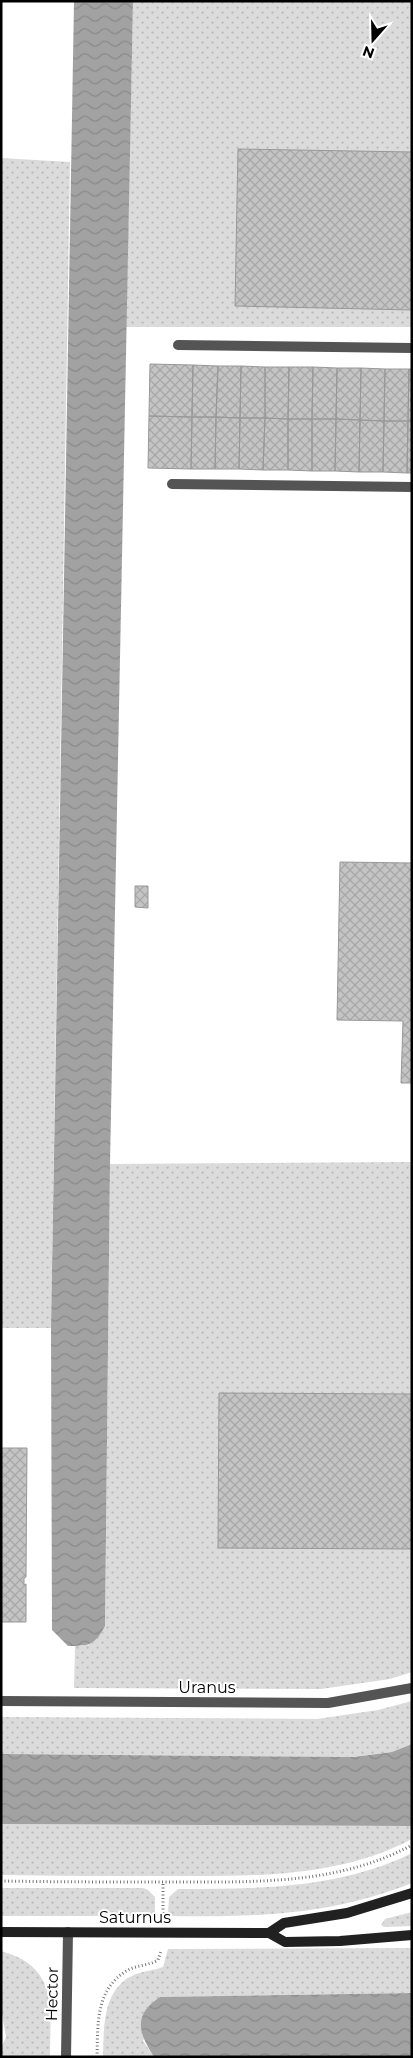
<svg xmlns="http://www.w3.org/2000/svg" width="413" height="2058" font-family="Montserrat,sans-serif">
<style>
.grass{fill:url(#grass-dots)}
.water{fill:url(#water-waves)}
.building{fill:url(#building-cross-hatch);stroke:#989898}
.lines{fill:none;stroke-linecap:round;stroke-linejoin:round}
.path{stroke:#767676;stroke-width:3;stroke-dasharray:1 2.5;stroke-linecap:butt}
.lane{stroke:#545454;stroke-width:10}
.street{stroke:#545454;stroke-width:10}
.secondary{stroke:#212121;stroke-width:10}
.labels{text-anchor:middle;dominant-baseline:central;stroke-width:4;stroke-linejoin:round;paint-order:stroke}
.street-label{font-size:16px;fill:#000;stroke:#fff}
</style>
<defs>
<pattern id="grass-dots" width="8" height="8" patternUnits="userSpaceOnUse" patternTransform="scale(1.25)"><rect width="8" height="8" fill="#dbdbdb"/><path d="M2 2h.1M6 6h.1" fill="none" stroke="#bababa" stroke-width="1.8" stroke-linecap="round"/></pattern>
<pattern id="water-waves" width="16" height="10" patternUnits="userSpaceOnUse" patternTransform="scale(1.25)"><rect width="16" height="10" fill="#a2a2a2"/><path d="M0 5q4-4 8 0t8 0" fill="none" stroke="#8a8a8a"/></pattern>
<pattern id="building-cross-hatch" width="8" height="8" patternUnits="userSpaceOnUse" patternTransform="scale(1.25)"><rect width="8" height="8" fill="#c4c4c4"/><path d="M0 0l8 8M0 8l8-8" fill="none" stroke="#a7a7a7"/></pattern>
</defs>
<rect width="100%" height="100%" fill="#fff"/>
<path class="grass" d="M133 1H412V327H126Z
M1 158 70 162 51 1328H1Z
M412 1162V1672L390 1679 321 1689 74 1688 75 1646H83L105 1626 110 1164Z
M412 1701V1744L392 1752 354 1757 1 1754V1717L317 1719 378 1710Z
M1 1824 412 1826V1839C335 1880 242 1876 158 1876 106 1876 53 1876 1 1875Z
M412 1853V1883C329 1916 256 1917 168 1916L169 1897 178 1889C258 1889 339 1889 412 1853Z
M1 1888H143L148 1890 155 1897V1916H1Z
M412 1912V1926L384 1927 381 1925 385 1919Z
M412 1948V1993L160 1997 143 2041 154 2057H103C104 2026 102 1988 136 1974 145 1971 155 1970 163 1967L168 1949Z
M1 1951C59 1967 50 2008 50 2057H1V2048L6 2037 1 2007Z"/>
<path class="water" d="M74 1H133L110 1164 105 1626C95 1645 89 1646 68 1646L52 1630 51 1328Z
M412 1744V1826L1 1824V1754L354 1757 392 1752Z
M412 1993V2056L154 2057C138 2032 133 2015 160 1997Z"/>
<path class="building" d="M238 149 412 152V310L235 306Z
M150 364 193 365 192 417 149 416Z
M193 365 218 366 216 417H192Z
M218 366H241L240 418 216 417Z
M241 366 265 367V418H240Z
M265 367H289L288 419 265 418Z
M289 367H313L312 419H288Z
M313 367 337 368 336 419H312Z
M337 368H361L360 420 336 419Z
M361 368 385 369 384 421 360 420Z
M385 369H409L408 421H384Z
M409 369H412V421H408Z
M149 416 192 417 191 469 148 468Z
M192 417H216L215 469H191Z
M216 417 240 418 239 469H215Z
M240 418H265L263 470 239 469Z
M265 418 288 419V470H263Z
M288 419H312V471L288 470Z
M312 419H336L335 471H312Z
M336 419 360 420 359 472 335 471Z
M360 420 384 421 383 472H359Z
M384 421H408L407 473 383 472Z
M408 421H412V473H407Z
M340 862 412 863V1083H401L403 1021 337 1020Z
M135 886H148V908L135 907Z
M219 1393 412 1394V1549L218 1548Z
M1 1448H27L26 1577 24 1578V1585L26 1584V1622H1Z"/>
<g class="lines">
<path class="path" d="M1 1881C59 1882 116 1882 173 1882 255 1882 338 1885 412 1845
M163 1913V1882
M97 2057C98 2024 95 1989 128 1970 137 1965 148 1966 158 1960L161 1951"/>
<path class="lane" d="M178 345 412 348
M172 484 412 487"/>
<path class="street" d="M1 1701 328 1703 412 1688
M66 2057 68 1932"/>
<path class="secondary" d="M1 1932 269 1933 285 1942 340 1941 412 1935
M269 1933 284 1923 347 1913 412 1893"/>
</g>
<g class="labels">
<g class="street-label">
<text x="207" y="1687">Uranus</text>
<text x="135" y="1917">Saturnus</text>
<text transform="translate(52 1994) rotate(-89)">Hector</text>
</g>
</g>
<rect width="413" height="2058" fill="none" stroke="#000000" stroke-width="5"/>
<g transform="translate(373 40) rotate(200)" stroke="#ffffff" stroke-width="4" paint-order="stroke">
<path d="M0-4L9 19L0 12L-9 19Z" fill="#000000"/>
<text y="-8" font-size="14" font-weight="bold" text-anchor="middle" fill="#000000">N</text>
</g>
</svg>
